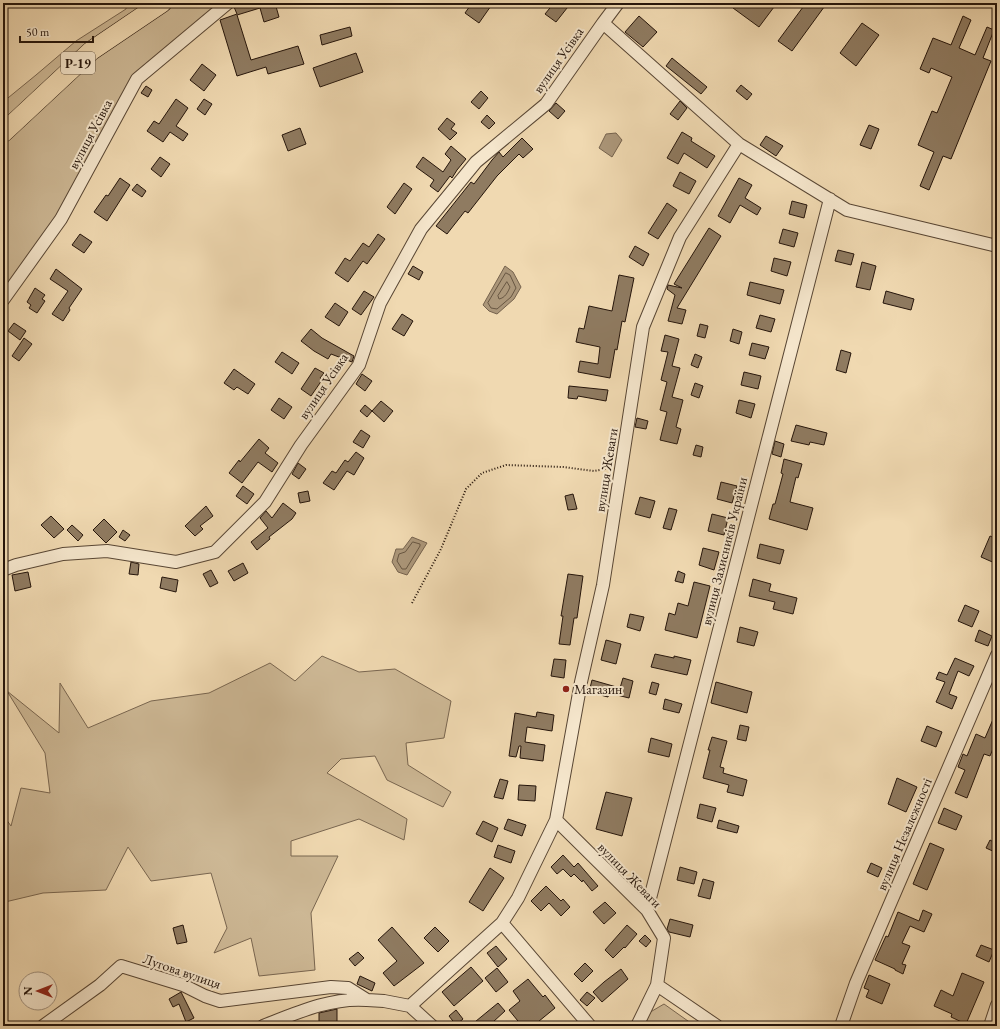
<svg xmlns="http://www.w3.org/2000/svg" width="1000" height="1029" font-family="'EB Garamond',serif">
<style>
.green{fill:#cdb895;stroke:#796650}
.water{fill:#ab9679;stroke:#75624d}
.lines{fill:none;stroke-linecap:round;stroke-linejoin:round}
.shore{stroke:#685642;stroke-width:1}
.building{fill:#8f7b61;stroke:#25150b}
.street-casing{stroke:#584634;stroke-width:14}
.primary-casing{stroke:#25150b;stroke-width:20}
.path{stroke:#25150b;stroke-width:2;stroke-dasharray:1 2;stroke-linecap:butt}
.street{stroke:#f5e6cc;stroke-width:12}
.primary{stroke:#f0d9b1;stroke-width:19}
.poi-dot{fill:#8f2418;stroke:#f5e6cc;stroke-width:1.5}
.labels{text-anchor:middle;dominant-baseline:central;stroke-width:4;stroke-linejoin:round;paint-order:stroke}
.shield{fill:#f5e6cc;stroke:#635445;stroke-width:1}
.shield-label{font-size:13px;font-weight:bold;fill:#25150b}
.street-label{font-size:14px;fill:#25150b;stroke:#f5e6cc}
.poi-label{font-size:14px;fill:#25150b;stroke:#f5e6cc;text-anchor:start}
</style>
<rect width="100%" height="100%" fill="#f0d9b1"/>
<filter id="stains"><feTurbulence type="fractalNoise" baseFrequency=".005" numOctaves="4"/><feColorMatrix values="0 0 0 0 .2 0 0 0 0 .09 0 0 0 0 .02 0 0 0 .5 -.17"/></filter>
<radialGradient id="worn" r=".72"><stop offset=".6" stop-color="#630" stop-opacity="0"/><stop offset="1" stop-color="#630" stop-opacity=".3"/></radialGradient>
<path class="green" d="M127 3H217V12L137 79 61 219 3 300V102L36 75 76 41 126 9Z
M322 656 359 672 395 669 451 701 444 738 406 743 408 765 451 792 443 807 387 780 375 756 341 759 327 773 407 819 404 840 359 819 291 841V856H338L311 913 315 970 259 976 251 938 214 953 227 928 211 873 151 881 128 847 106 890 43 893 5 902 3 906V815L11 826 21 788 50 793 45 753 7 691 59 733 60 683 88 728 151 701 209 693 270 663 295 681Z
M664 1004 695 1026H642L647 1014Z"/>
<path class="water" d="M616 133 622 140 612 157 599 148 606 134Z
M505 266 513 272 521 287 514 299 497 314 489 311 483 305Z
M412 537 427 543 407 575 398 572 392 562 396 549H403Z"/>
<g class="lines">
<path class="shore" d="M506 273 510 275 516 288 511 297 497 309 491 308 488 303Z
M507 282 510 287C508 292 505 298 499 299L498 296Z
M413 542 420 544V546L406 569H402L397 561 399 554 405 552Z"/>
</g>
<path class="building" d="M238 3H275L279 17 264 22 260 8 237 15 251 60 298 46 304 64 268 74 266 67 237 76 220 20 237 14 234 7 235 4Z
M472 3H493L479 23 465 13Z
M554 3H571L556 22 545 14Z
M737 3H777L759 27 733 8Z
M806 3H827L792 51 778 41Z
M639 16 657 32 643 47 625 32Z
M963 16 971 20 959 48 975 55 987 27 994 30 983 58 991 61 951 159 943 156 929 190 920 186 934 152 918 145 932 111 937 113 952 77 931 68 929 73 920 69 933 38 951 45Z
M862 23 879 35 856 66 840 53Z
M350 27 352 36 322 45 320 35Z
M356 53 363 72 320 87 313 68Z
M672 58 707 87 701 94 666 66Z
M202 64 216 75 204 91 190 80Z
M741 85 752 94 747 100 736 91Z
M146 86 152 90 148 97 141 93Z
M481 91 488 98 479 109 471 102Z
M176 99 188 108 176 126 188 134 183 141 170 132 163 142 147 131 154 121 159 124Z
M204 99 212 104 205 115 197 109Z
M680 101 687 108 678 120 670 114Z
M556 103 565 111 558 119 549 111Z
M487 115 495 123 489 129 481 122Z
M447 118 455 124 451 129 457 133 450 140 438 129Z
M869 125 879 129 871 149 860 145Z
M300 128 306 144 288 151 282 135Z
M682 132 692 138 691 141 715 156 707 168 684 153 678 164 667 158Z
M766 136 783 146 776 156 760 145Z
M522 138 533 149 523 158 519 154 497 176 468 213 465 211 447 234 436 226 471 182 474 184 492 160 499 152 503 157Z
M451 146 466 159 457 170 452 178 450 176 438 192 430 186 434 180 416 167 423 157 443 172 451 160 445 154Z
M160 157 170 164 161 177 151 169Z
M680 172 696 181 689 194 673 186Z
M120 178 130 185 107 221 94 212 106 195 108 196Z
M739 178 752 185 745 198 761 208 757 215 740 205 730 223 718 216Z
M404 183 412 189 395 214 387 207Z
M137 184 146 191 142 197 132 190Z
M792 201 807 205 804 218 789 214Z
M667 203 677 210 658 239 648 233Z
M709 228 721 236 677 308 686 310 682 324 668 321 675 295 667 289 668 285 682 288 674 284Z
M783 229 798 233 794 247 779 243Z
M80 234 92 242 84 253 72 245Z
M378 234 385 239 367 264 363 261 348 282 335 273 345 258 350 261 363 243 369 247Z
M635 246 649 254 643 266 629 257Z
M838 250 854 254 851 265 835 261Z
M774 258 791 262 787 276 771 271Z
M862 262 876 266 870 290 856 287Z
M413 266 423 272 419 280 408 274Z
M56 269 82 289 69 308 70 310 63 321 52 314 68 291 50 279Z
M619 275 634 278 625 322 622 321 617 350 615 349 610 378 578 372 580 361 598 364 600 347 576 342 579 328 584 329 589 306 612 311Z
M750 282 784 290 780 304 747 295Z
M35 288 45 295 42 299 45 301 37 313 29 308 31 305 27 302Z
M364 291 374 297 361 315 352 309Z
M886 291 914 299 911 310 883 303Z
M335 303 348 312 339 326 325 317Z
M402 314 413 321 404 336 392 329Z
M760 315 775 319 771 332 756 328Z
M14 323 26 331 20 340 8 331Z
M700 324 708 326 705 338 697 336Z
M311 329 322 338 354 356 352 362 331 354 328 359 314 351 301 341Z
M733 329 742 332 739 344 730 341Z
M665 335 679 339 672 366 680 368 672 397 683 400 676 427 681 429 677 444 660 440 667 412 660 410 667 382 661 380 668 352 661 351Z
M24 338 32 344 19 361 12 356Z
M752 343 769 347 765 359 749 355Z
M841 350 851 353 846 373 836 370Z
M282 352 299 363 292 374 275 362Z
M695 354 702 357 698 368 691 365Z
M315 368 324 373 320 378 322 380 311 396 301 389Z
M234 369 255 384 248 394 237 387 234 390 224 383Z
M744 372 761 376 758 389 741 385Z
M362 374 372 381 365 391 356 384Z
M695 383 703 386 699 398 691 395Z
M569 386 608 390 606 401 578 396 577 399 568 398Z
M279 398 292 407 284 419 271 410Z
M739 400 755 404 751 418 736 413Z
M381 401 393 411 384 422 372 411Z
M365 405 372 411 367 417 360 411Z
M637 418 648 421 646 429 635 427Z
M796 425 827 433 824 445 810 442 809 445 791 441Z
M361 430 370 436 363 448 353 442Z
M259 439 269 448 265 453 278 463 272 472 258 462 242 483 229 473 239 460 240 462Z
M775 441 784 444 781 457 772 454Z
M696 445 703 447 701 457 693 455Z
M356 452 364 458 354 475 347 471 334 490 323 483 332 471 336 473 345 460 348 462Z
M784 459 802 464 798 478 796 477 790 502 813 508 807 530 769 519 773 504H775L783 474 781 473Z
M298 463 306 469 299 479 292 474Z
M721 482 737 486 732 503 717 499Z
M243 486 254 494 247 504 236 496Z
M308 491 310 501 300 503 298 493Z
M573 494 577 509 568 510 565 496Z
M640 497 655 501 650 518 635 514Z
M283 503 296 513 292 519 269 537 270 539 257 550 251 542 268 528 260 518 266 511 272 518Z
M206 506 213 516 200 526 203 529 195 536 185 526Z
M669 508 677 510 671 530 663 528Z
M712 514 728 518 724 535 708 531Z
M51 516 64 529 54 538 41 525Z
M104 519 117 532 106 543 93 530Z
M72 525 83 535 78 541 67 530Z
M123 530 130 535 125 541 119 537Z
M990 536 997 539V564L981 557Z
M760 544 784 550 780 564 757 558Z
M703 548 719 552 714 570 699 565Z
M131 562 139 564 138 575 129 574Z
M243 563 248 573 234 581 228 571Z
M211 570 218 583 210 587 203 574Z
M678 571 685 574 683 583 675 581Z
M28 572 31 587 15 591 12 575Z
M568 574 583 576 577 618H574L570 645 559 644 563 616H561Z
M162 577 178 580 176 592 160 588Z
M753 579 771 584 769 591 797 598 793 614 773 609 775 602 749 596Z
M694 582 710 586 697 638 665 630 669 613 675 615 678 603 688 606Z
M965 605 979 611 972 627 958 621Z
M630 614 644 617 640 631 627 627Z
M740 627 758 632 754 646 737 642Z
M979 630 992 636 988 646 975 641Z
M606 640 621 644 616 664 601 660Z
M655 654 674 658V656L691 660 687 675 651 667Z
M955 658 974 666 969 676 958 671 949 694 957 697 952 709 936 702 945 682 936 679 939 672 947 675Z
M554 659 566 660 564 678 551 676Z
M623 678 633 681 629 698 609 693 608 697 589 692 592 680 620 688Z
M652 682 659 684 656 695 649 693Z
M716 682 752 692 747 713 711 703Z
M665 699 682 704 679 713 663 709Z
M997 710V739L990 756 984 754 967 798 955 793 965 770 958 767 963 754 967 756 976 734 985 738Z
M537 712 554 715 552 731 527 727 525 742 545 745 543 761 520 758 521 746H519L516 757 509 756 515 713 536 717Z
M740 725 749 727 746 741 737 739Z
M927 726 942 732 936 747 921 741Z
M712 737 727 741 720 767 724 768 723 773 747 780 743 796 727 792 729 785 703 778 710 750H708Z
M651 738 672 744 669 757 648 752Z
M897 778 917 787 906 812 888 804Z
M500 779 508 781 503 799 494 797Z
M519 785 536 786 535 801 518 800Z
M606 792 632 798 622 836 596 829Z
M700 804 716 808 712 822 697 818Z
M944 808 962 816 956 830 938 823Z
M508 819 526 825 522 836 504 829Z
M719 820 739 826 737 833 717 828Z
M483 821 498 828 492 842 476 834Z
M990 840 997 844V853L986 848Z
M930 843 944 849 927 890 913 884Z
M498 845 515 851 511 863 494 857Z
M563 855 574 867 578 863 598 886 592 891 583 880 582 882 574 874 571 877 563 869 557 874 551 867Z
M871 863 882 868 878 877 867 872Z
M680 867 697 872 694 884 677 880Z
M490 868 504 878 483 911 469 902Z
M703 879 714 882 710 899 698 896Z
M546 886 561 901 563 899 570 907 561 916 549 903 541 911 531 901Z
M605 902 616 913 604 924 593 912Z
M923 910 932 914 924 932 910 926 902 943 910 946 902 964 906 965 903 974 895 970V969L875 960 886 936 888 937 898 912 919 921Z
M670 919 693 925 690 937 669 932 667 929Z
M183 925 187 942 177 944 173 928Z
M627 925 637 934 625 948 624 947 613 958 605 950Z
M392 927 424 963 394 986 383 973 397 961 378 940Z
M435 927 449 941 438 952 424 938Z
M645 935 651 941 646 947 639 941Z
M981 945 994 950 989 962 976 956Z
M496 946 507 959 498 967 487 953Z
M358 952 364 958 355 966 349 959Z
M585 963 593 971 582 982 574 974Z
M471 967 483 981 454 1006 442 992Z
M497 968 508 982 496 992 485 978Z
M621 969 628 979 602 1002 593 992 604 982Z
M962 973 984 982 966 1024 951 1017 952 1014 934 1006 941 990 953 996Z
M869 975 890 984 882 1004 866 997 869 990 864 988Z
M360 976 375 983 372 991 357 984Z
M528 979 543 997 545 995 555 1008 533 1026H522L509 1010 520 1001 513 991Z
M181 992 194 1018 186 1022 179 1004 173 1007 169 999Z
M587 992 595 998 587 1006 580 1000Z
M498 1003 505 1011 493 1022 496 1026H470Z
M337 1009V1024L319 1025V1013Z
M456 1010 463 1019 456 1025 449 1016Z"/>
<g class="lines">
<g class="street-casing">
<path id="street" d="M603 23 739 144 847 210 997 246
M3 300 61 219 137 79 228 3
M3 570 16 565 63 554 107 551 176 562 215 552 265 502 301 445 359 365 380 303 421 229 476 162 546 104 603 23 618 3
M556 820 581 682 603 585 643 327 680 237 739 144
M647 910 830 199
M657 985 717 1026
M43 1026 100 985 121 966 183 985 205 996 220 1001 331 987 348 988 367 1000 384 1001 410 1006
M263 1026C296 1013 331 997 367 1000
M432 1026 410 1006 502 923
M590 1026 502 923 518 898 556 820 647 910 664 938 657 985 637 1026
M841 1026 856 983 997 655
M990 1026 997 1005"/>
</g>
<g class="primary-casing">
<path id="primary" d="M3 133 91 51 162 3"/>
</g>
<path class="path" d="M412 603 441 549 466 489 482 473 506 465 563 467 594 471 612 468"/>
<use href="#street" class="street"/>
<use href="#primary" class="primary"/>
</g>
<circle class="poi-dot" cx="566" cy="689" r="4"/>
<g class="labels">
<rect class="shield" x="61" y="52" width="34" height="22" rx="3"/>
<g class="shield-label">
<text x="78" y="63">Р-19</text>
</g>
<g class="street-label">
<text transform="translate(558 60) rotate(-55)">вулиця Усівка</text>
<text transform="translate(90 134) rotate(-62)">вулиця Усівка</text>
<text transform="translate(323 386) rotate(-56)">вулиця Усівка</text>
<text transform="translate(606 470) rotate(-81)">вулиця Жеваги</text>
<text transform="translate(724 551) rotate(-76)">вулиця Захисників України</text>
<text transform="translate(904 834) rotate(-67)">вулиця Незалежності</text>
<text transform="translate(630 875) rotate(46)">вулиця Жеваги</text>
<text transform="translate(182 971) rotate(19)">Лугова вулиця</text>
</g>
<g class="poi-label">
<text x="574" y="689">Магазин</text>
</g>
</g>
<rect width="1000" height="1029" fill="none" stroke="#f0d9b1" stroke-width="16"/>
<rect x="4" y="4" width="992" height="1021" fill="none" stroke="#25150b" stroke-width="2"/>
<rect x="8" y="8" width="984" height="1013" fill="none" stroke="#25150b"/>
<g transform="translate(38 991) rotate(270)"><circle r="19" fill="#f5e6cc" stroke="#a2927f"/>
<path d="M0-3L7 15L0 10L-7 15Z" fill="#8f2418"/>
<text y="-6" font-size="11" font-weight="bold" text-anchor="middle" fill="#25150b">N</text>
</g>
<path d="M20 36v6h73v-6" fill="none" stroke="#25150b" stroke-width="2"/>
<text x="26" y="36" font-size="12" fill="#25150b" stroke="#f5e6cc" stroke-width="3" paint-order="stroke">50 m</text>
<rect width="100%" height="100%" filter="url(#stains)"/>
<rect width="100%" height="100%" fill="url(#worn)"/>
</svg>
